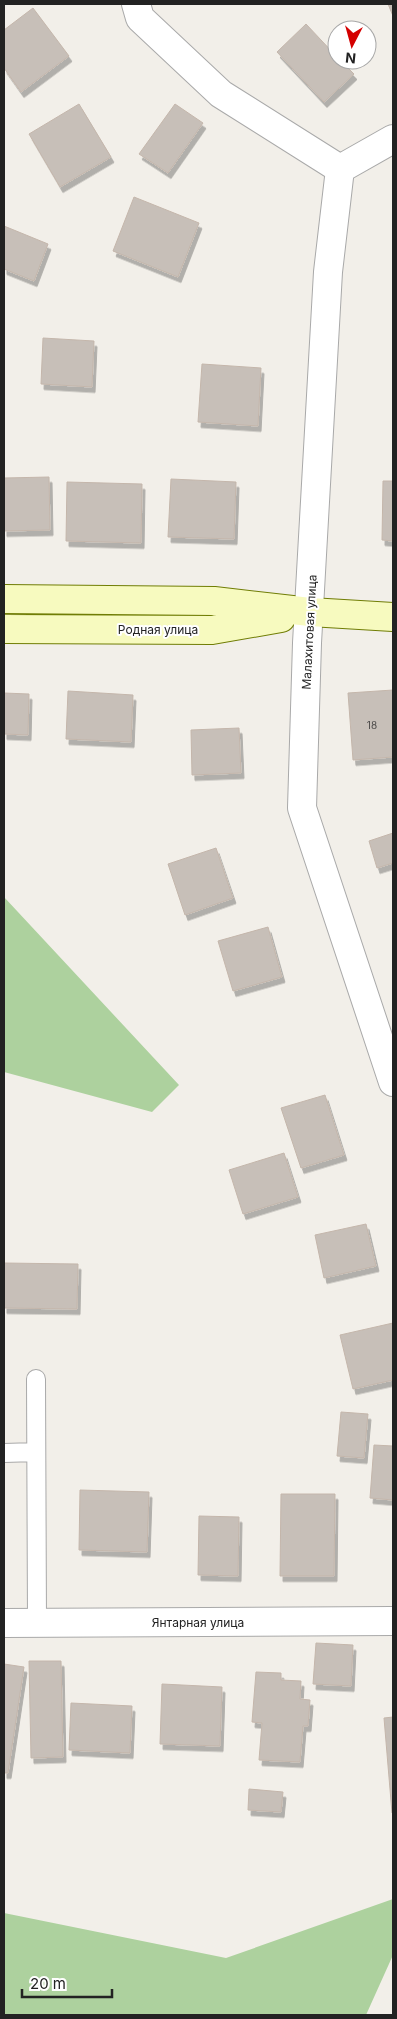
<svg xmlns="http://www.w3.org/2000/svg" width="397" height="2019" font-family="Inter,sans-serif">
<style>
.forest{fill:#add19e}
.building{fill:#c7bfb8;stroke:#c4b6ab;filter:url(#shadow)}
.lines{fill:none;stroke-linecap:round;stroke-linejoin:round}
.lane-casing{stroke:#a9a9a9;stroke-width:20}
.street-casing{stroke:#a9a9a9;stroke-width:30}
.secondary-casing{stroke:#707d05;stroke-width:30}
.lane{stroke:#fff;stroke-width:18}
.street{stroke:#fff;stroke-width:28}
.secondary{stroke:#f7fabf;stroke-width:28}
.labels{text-anchor:middle;dominant-baseline:central;stroke-width:4;stroke-linejoin:round;paint-order:stroke}
.number-label{font-size:10px;fill:#4b4948}
.street-label{font-size:12px;fill:#222;stroke:#fff}
</style>
<defs>
<filter id="shadow"><feDropShadow dx="3" dy="5.5" stdDeviation="0" flood-color="#0004"/></filter>
</defs>
<rect width="100%" height="100%" fill="#f2efe9"/>
<path class="forest" d="M4 897 179 1085 152 1112 4 1072Z
M393 1899V1955L366 2015H4V1913L226 1958Z"/>
<path class="building" d="M388 4H393V16Z
M33 8 69 56 21 92 4 68V30Z
M306 24 337 57V60H340L354 74 324 102 277 52Z
M79 104 111 157 60 187 29 134Z
M175 104 203 123 168 173 139 154Z
M134 197 199 223 178 277 113 251Z
M4 226 48 244 34 281 4 269Z
M43 338 94 341 92 387 41 384Z
M202 364 261 368 258 426 198 422Z
M49 477 50 530 4 531V478Z
M171 479 236 482 234 539 168 537Z
M383 481H393V541L382 540Z
M67 482 142 484 141 543 66 541Z
M393 690V757L353 760 348 693Z
M68 691 133 695 131 742 66 739Z
M4 693 29 694 28 735 4 734Z
M239 728 241 773 192 775 191 730Z
M393 833V863L377 868 369 841Z
M216 848 233 898 185 915 168 864Z
M268 927 282 977 233 991 218 941Z
M325 1095 344 1155 301 1168 281 1108Z
M284 1153 298 1197 243 1214 229 1170Z
M366 1224 376 1266 324 1278 315 1235Z
M4 1263 78 1264 77 1309 4 1308Z
M393 1323V1380L353 1389 340 1335Z
M341 1412 368 1414 364 1458 337 1456Z
M374 1445 393 1446V1500L370 1498Z
M80 1490 149 1492 147 1552 79 1550Z
M281 1494H335L334 1576H280Z
M199 1516 239 1517 238 1576 198 1575Z
M316 1643 353 1645 351 1686 313 1684Z
M29 1661H61L63 1757 31 1758Z
M4 1664 24 1667 8 1773H4Z
M256 1672 281 1673V1680L301 1681 300 1699 310 1700 308 1726H303L300 1762 259 1760 262 1723 252 1722Z
M162 1684 222 1687 220 1746 160 1744Z
M71 1703 132 1706 130 1753 69 1750Z
M393 1717V1812L392 1813 384 1718Z
M249 1789 283 1792 281 1812 248 1810Z"/>
<g class="lines">
<g class="lane-casing">
<path id="lane" d="M36 1379 37 1623
M4 1453 36 1452"/>
</g>
<g class="street-casing">
<path id="street" d="M136 4 140 18 221 94 340 169 393 139
M340 169 328 272 307 643 302 808 393 1082
M4 1623 393 1621"/>
</g>
<g class="secondary-casing">
<path id="secondary" d="M4 599 214 601 310 612 393 617
M4 629 212 630 281 618"/>
</g>
<use href="#lane" class="lane"/>
<use href="#street" class="street"/>
<use href="#secondary" class="secondary"/>
</g>
<g class="labels">
<g class="number-label">
<text x="372" y="725">18</text>
</g>
<g class="street-label">
<text x="158" y="629">Родная улица</text>
<text transform="translate(309 632) rotate(-87)">Малахитовая улица</text>
<text x="198" y="1622">Янтарная улица</text>
</g>
</g>
<rect width="397" height="2019" fill="none" stroke="#222222" stroke-width="10"/>
<g transform="translate(352 45) rotate(186)"><circle r="24" fill="#ffffff" stroke="#a7a7a7"/>
<path d="M0-4L9 19L0 12L-9 19Z" fill="#d40000"/>
<text y="-8" font-size="14" font-weight="bold" text-anchor="middle" fill="#222222">N</text>
</g>
<path d="M22 1989v8h90v-8" fill="none" stroke="#222222" stroke-width="2.5"/>
<text x="30" y="1989" font-size="15" fill="#222222" stroke="#ffffff" stroke-width="4" paint-order="stroke">20 m</text>
</svg>
